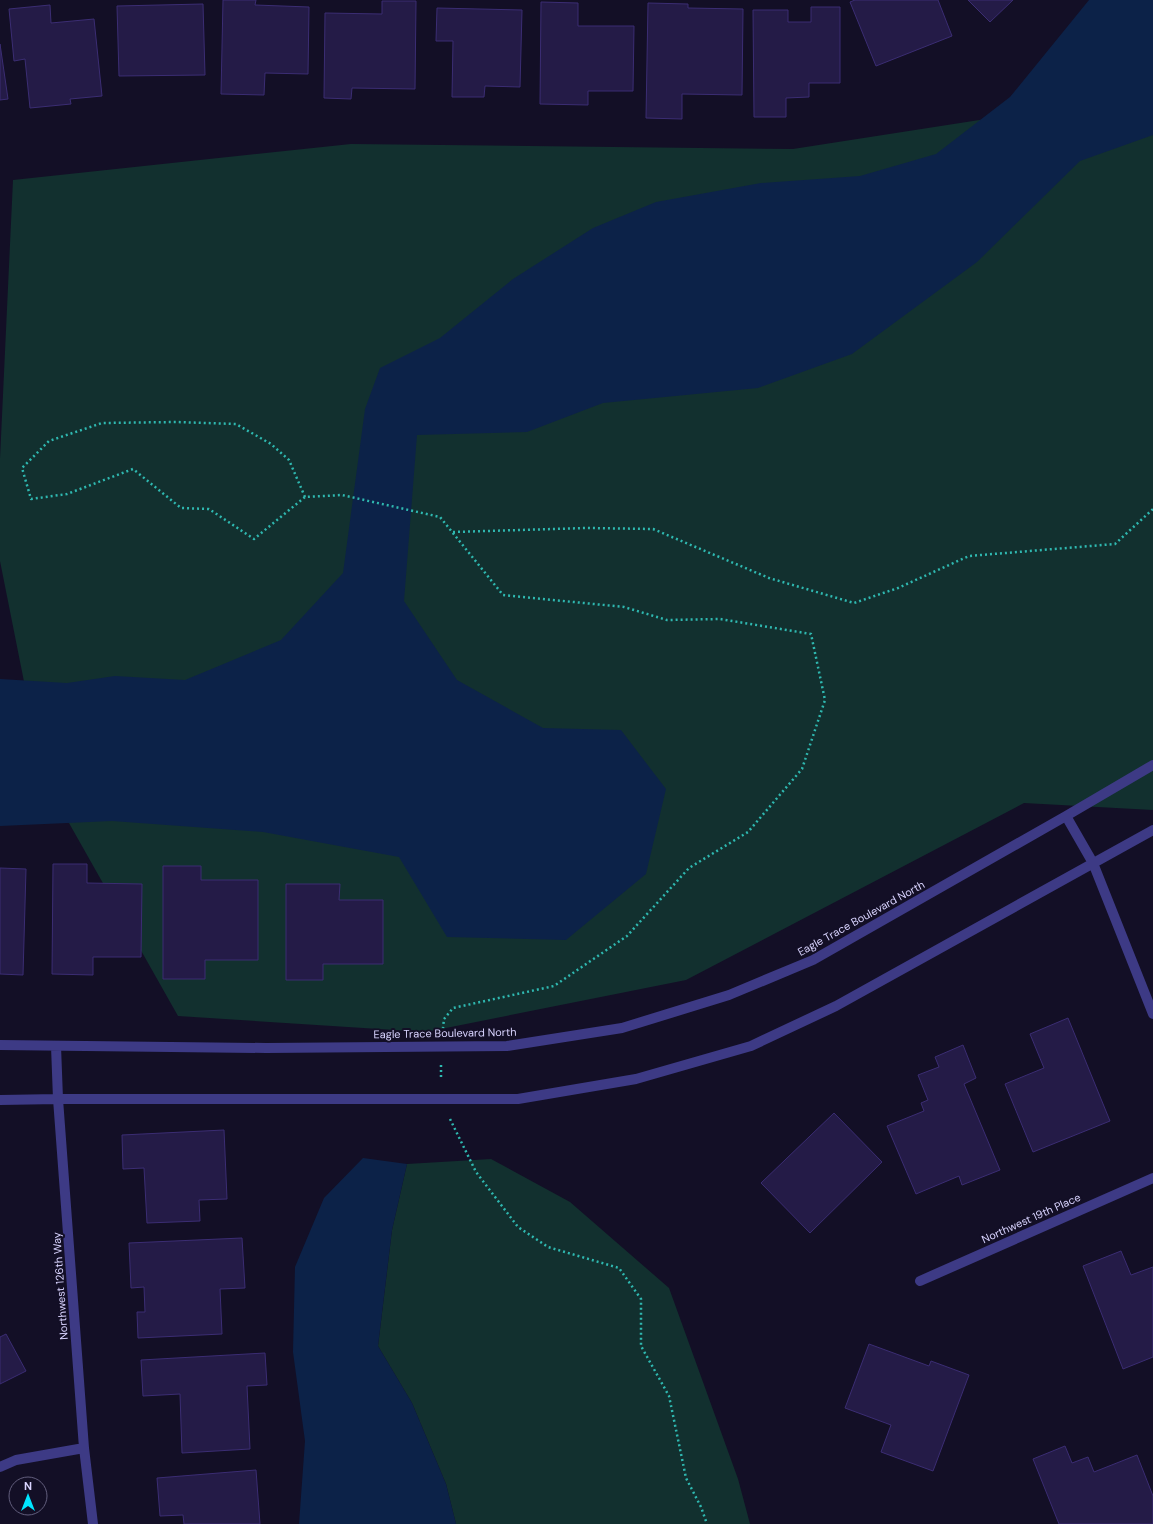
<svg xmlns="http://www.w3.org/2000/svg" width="1153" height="1524" font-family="'DM Sans',sans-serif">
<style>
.green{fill:#12302f}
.water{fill:#0c2248}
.building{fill:#241b47;stroke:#3b2d73}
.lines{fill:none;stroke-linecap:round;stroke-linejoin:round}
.path{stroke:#2fb8b0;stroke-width:2.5;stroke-dasharray:2 3;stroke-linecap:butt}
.street{stroke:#3d3a85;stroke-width:10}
.labels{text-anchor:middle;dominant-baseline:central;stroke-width:4;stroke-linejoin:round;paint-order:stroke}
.street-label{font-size:11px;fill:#d9d4ff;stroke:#130f26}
</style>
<rect width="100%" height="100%" fill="#130f26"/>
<path class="green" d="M1153 67V810L1024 803 686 980 426 1032 178 1016 43 777 0 561V459L13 180 351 144 793 149 1050 109Z
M491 1159 570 1202 669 1288 738 1479 750 1524H456L446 1484 412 1403 378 1346 392 1230 407 1164Z"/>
<path class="water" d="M1089 0H1153V135L1080 161 977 262 852 354 758 388 603 403 527 432 417 435 404 601 457 680 543 728 621 730 666 789 646 874 566 940 447 937 399 857 263 832 112 821 0 826V679L67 683 115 676 185 680 281 640 343 573 365 409 380 368 440 338 513 279 593 228 656 202 761 183 860 176 936 154 1010 97Z
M363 1158 407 1164 392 1230 378 1346 412 1403 446 1484 456 1524H299L305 1441 293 1352 295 1267 324 1198Z"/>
<path class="building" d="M223 0H256L255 5 309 7 308 74 265 73 264 95 221 94Z
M855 0H938L952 36 876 66 850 2Z
M968 0H1013L990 22Z
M382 1H416L415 89 352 88 351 99 324 98 325 13 382 14Z
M541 2 578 3V26H634L633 91H588V105L540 104Z
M648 3 688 4V8L743 9 742 95 682 94V119L646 118Z
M203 4 205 75 119 76 117 6Z
M50 5 51 23 94 19 102 96 70 99 71 104 30 108 25 59 14 61 9 9Z
M811 7H840V83H809V97L786 98V117H754L753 10H788V22H811Z
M437 8 522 10 520 87 485 86 484 97H452L453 41H436Z
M0 44 8 99 0 100Z
M53 864H87V883L142 884 141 957H93V975L52 974Z
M163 866H201V880H258V960H205V979H163Z
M0 868 26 869 23 975 0 974Z
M286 884H340L339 900H383V964H323V980H286Z
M1068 1018 1110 1121 1033 1152 1005 1084 1044 1068 1030 1034Z
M963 1045 976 1078 964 1084 1000 1170 962 1185 959 1176 916 1194 887 1126 924 1111 921 1103 928 1100 918 1075 939 1067 935 1057Z
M834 1113 882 1162 810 1233 761 1183Z
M224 1130 227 1199 199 1200 200 1221 147 1223 144 1168 123 1169 122 1135Z
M242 1238 245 1288 220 1289 222 1334 138 1338 137 1312H145L144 1287 131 1288 129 1243Z
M1121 1251 1131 1275 1153 1267V1357L1123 1369 1083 1266Z
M6 1334 26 1371 0 1384V1337Z
M869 1344 929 1366 931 1361 969 1375 933 1471 881 1452 891 1425 845 1408Z
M265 1353 267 1385 247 1386 250 1449 182 1453 180 1394 143 1396 141 1360Z
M1065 1446 1072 1463 1088 1457 1094 1472 1137 1455 1153 1496V1524H1059L1033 1459Z
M256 1470 260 1524H184L183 1515 160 1516 157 1478Z"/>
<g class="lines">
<path class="path" d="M305 497 289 460 271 444 236 424 176 422 102 423 49 441 22 468 31 499 67 494 133 469 181 508 209 509 254 539 305 497 342 495 440 517 503 595 624 607 667 620 720 619 811 634 825 700 802 769 748 832 689 868 627 936 554 986 453 1008 444 1019 443 1028
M453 532 587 528 653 529 769 578 854 603 898 588 969 556 1115 544 1153 509
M441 1065V1080
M450 1119 476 1172 518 1227 548 1247 619 1268 641 1299V1346L669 1396 686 1478 701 1507 707 1524"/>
<path class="street" d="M1066 816 1093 863 1153 1014
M0 1045 266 1048 507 1046 622 1028 729 995 813 960 1066 816 1153 765
M56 1046 58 1099 84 1448 93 1524
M0 1100 58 1099H518L636 1079 751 1046 836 1006 1153 830
M920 1281 1153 1178
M0 1467 16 1460 84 1448"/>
</g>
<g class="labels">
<g class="street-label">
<text transform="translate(861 918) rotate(-29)">Eagle Trace Boulevard North</text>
<text transform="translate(445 1033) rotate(-1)">Eagle Trace Boulevard North</text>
<text transform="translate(1031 1218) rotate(-24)">Northwest 19th Place</text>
<text transform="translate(60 1286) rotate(-94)">Northwest 126th Way</text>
</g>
</g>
<g transform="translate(28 1496)"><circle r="19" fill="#130f26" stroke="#625e7d"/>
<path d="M0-3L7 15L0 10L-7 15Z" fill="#00e5ff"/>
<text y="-6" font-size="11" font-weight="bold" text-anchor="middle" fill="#d9d4ff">N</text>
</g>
</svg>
